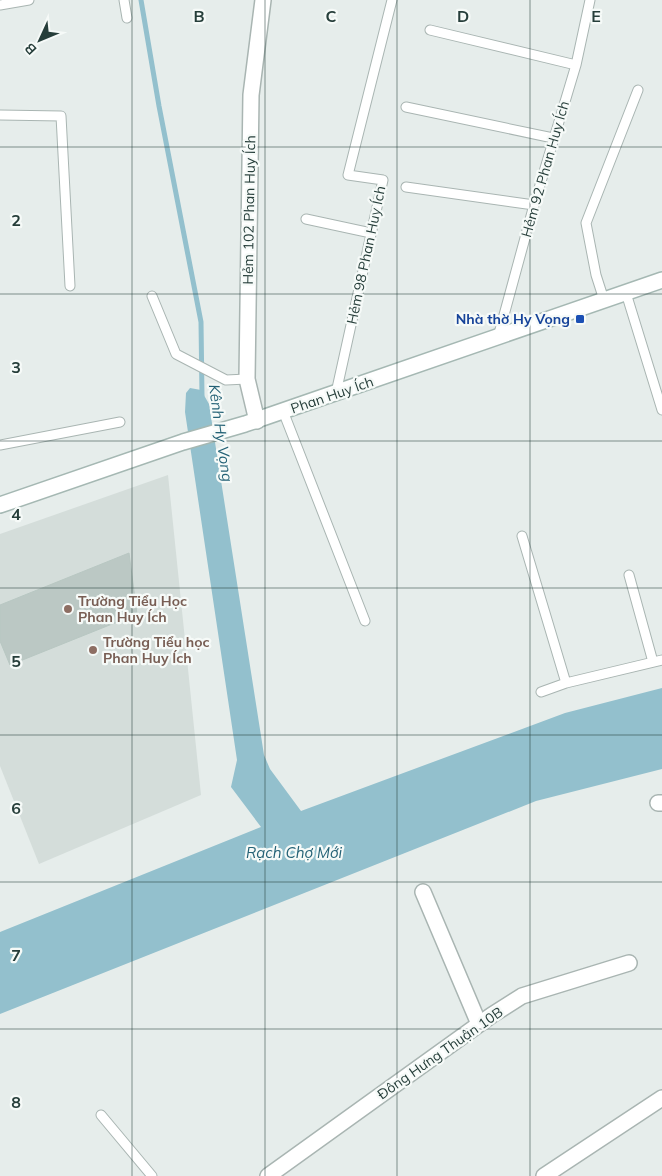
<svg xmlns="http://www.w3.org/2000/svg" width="662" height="1176" font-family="Mulish,sans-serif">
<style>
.built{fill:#d4ddda}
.water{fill:#93c0cd}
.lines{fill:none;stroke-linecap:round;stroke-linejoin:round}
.stream{stroke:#93c0cd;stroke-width:5}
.building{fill:#bbc8c4;stroke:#b8c7c2}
.lane-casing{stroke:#a9b5b2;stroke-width:11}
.street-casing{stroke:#a9b5b2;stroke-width:18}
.secondary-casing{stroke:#a5b8b3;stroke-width:18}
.lane{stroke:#fff;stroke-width:9}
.street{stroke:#fff;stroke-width:15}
.secondary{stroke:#fff;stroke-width:15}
.grid{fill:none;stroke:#263e3a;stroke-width:1;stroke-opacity:0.55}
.transit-dot{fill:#1a4fb4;stroke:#f6faf8;stroke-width:2}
.education-dot{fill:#8d6e63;stroke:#f6faf8;stroke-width:2}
.labels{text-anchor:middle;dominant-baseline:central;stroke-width:4.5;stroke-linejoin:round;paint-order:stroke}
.street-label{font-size:14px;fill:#263e3a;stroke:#f6faf8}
.transit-label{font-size:14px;font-weight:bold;fill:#164399;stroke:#f6faf8;text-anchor:end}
.education-label{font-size:14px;font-weight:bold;fill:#785e54;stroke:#f6faf8;text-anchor:start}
.water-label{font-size:15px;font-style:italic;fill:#246276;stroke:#f6faf8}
.grid-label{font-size:16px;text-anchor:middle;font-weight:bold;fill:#263e3a;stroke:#f6faf8;stroke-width:4.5;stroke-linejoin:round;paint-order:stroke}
</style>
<rect width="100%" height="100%" fill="#e6edeb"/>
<path class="built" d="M168 475 201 795 39 864 0 766V534Z"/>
<path class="water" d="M190 388 201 390 209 404 264 755 270 769 301 811 565 713 662 688V769L536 801 0 1014V932L261 827 231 787 237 760 185 412 186 393Z"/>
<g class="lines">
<path class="stream" d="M141 0 159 106 201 322 202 396"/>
</g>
<path class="building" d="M129 553 137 614 10 665 0 641V605Z"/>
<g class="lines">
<g class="lane-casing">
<path id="lane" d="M124 0 127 18
M0 5 29 0
M430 30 576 65
M406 107 553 138
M0 115 61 116 70 286
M406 187 534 205
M306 219 371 233
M626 293 662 410
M152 296 176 354 226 380 247 379
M604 300 596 275 586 223 638 90
M498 337 534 205 576 65 590 0
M336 393 383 180 348 175 392 0
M283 411 365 621
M0 445 120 422
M522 536 566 683
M629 575 653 662
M541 692 566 683 662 660
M101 1115 152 1176"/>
</g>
<g class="street-casing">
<path id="street" d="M257 421 247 379 251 95 263 0
M658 803H662
M423 892 479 1024
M268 1176 492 1015 522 996 629 963
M544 1176 662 1098"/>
</g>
<g class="secondary-casing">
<path id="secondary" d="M0 505 183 442 245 424 662 280"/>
</g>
<use href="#lane" class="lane"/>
<use href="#street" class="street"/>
<use href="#secondary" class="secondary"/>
</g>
<path class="grid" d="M132 0V1176M265 0V1176M397 0V1176M530 0V1176M0 147H662M0 294H662M0 441H662M0 588H662M0 735H662M0 882H662M0 1029H662"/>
<rect class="transit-dot" x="575" y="314" width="10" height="10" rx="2.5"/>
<g class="education-dot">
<circle cx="68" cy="609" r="5"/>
<circle cx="93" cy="650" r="5"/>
</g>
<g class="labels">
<g class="street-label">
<text transform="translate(545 169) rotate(-74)">Hẻm 92 Phan Huy Ích</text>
<text transform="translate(249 210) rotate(-89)">Hẻm 102 Phan Huy Ích</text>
<text transform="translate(366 255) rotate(-78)">Hẻm 98 Phan Huy Ích</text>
<text transform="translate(332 395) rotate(-19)">Phan Huy Ích</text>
<text transform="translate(440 1053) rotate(-35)">Đông Hưng Thuận 10B</text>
</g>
<g class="transit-label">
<text x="570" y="319">Nhà thờ Hy Vọng</text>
</g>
<g class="education-label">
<text x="78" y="601">Trường Tiểu Học<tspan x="78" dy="16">Phan Huy Ích</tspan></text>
<text x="103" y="642">Trường Tiểu học<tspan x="103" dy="16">Phan Huy Ích</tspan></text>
</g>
<g class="water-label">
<text transform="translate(221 433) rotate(82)">Kênh Hy Vọng</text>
<text x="294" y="852">Rạch Chợ Mới</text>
</g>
</g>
<g class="grid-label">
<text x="199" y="22">B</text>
<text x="331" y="22">C</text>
<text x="463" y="22">D</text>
<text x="596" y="22">E</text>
<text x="16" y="226">2</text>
<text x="16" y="373">3</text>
<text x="16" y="520">4</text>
<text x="16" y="667">5</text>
<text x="16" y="814">6</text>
<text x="16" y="961">7</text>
<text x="16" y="1108">8</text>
</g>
<g transform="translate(40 40) rotate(226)" stroke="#f6faf8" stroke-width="4" paint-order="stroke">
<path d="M0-4L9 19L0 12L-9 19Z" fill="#263e3a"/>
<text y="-8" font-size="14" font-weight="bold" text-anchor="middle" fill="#263e3a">B</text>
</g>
</svg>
